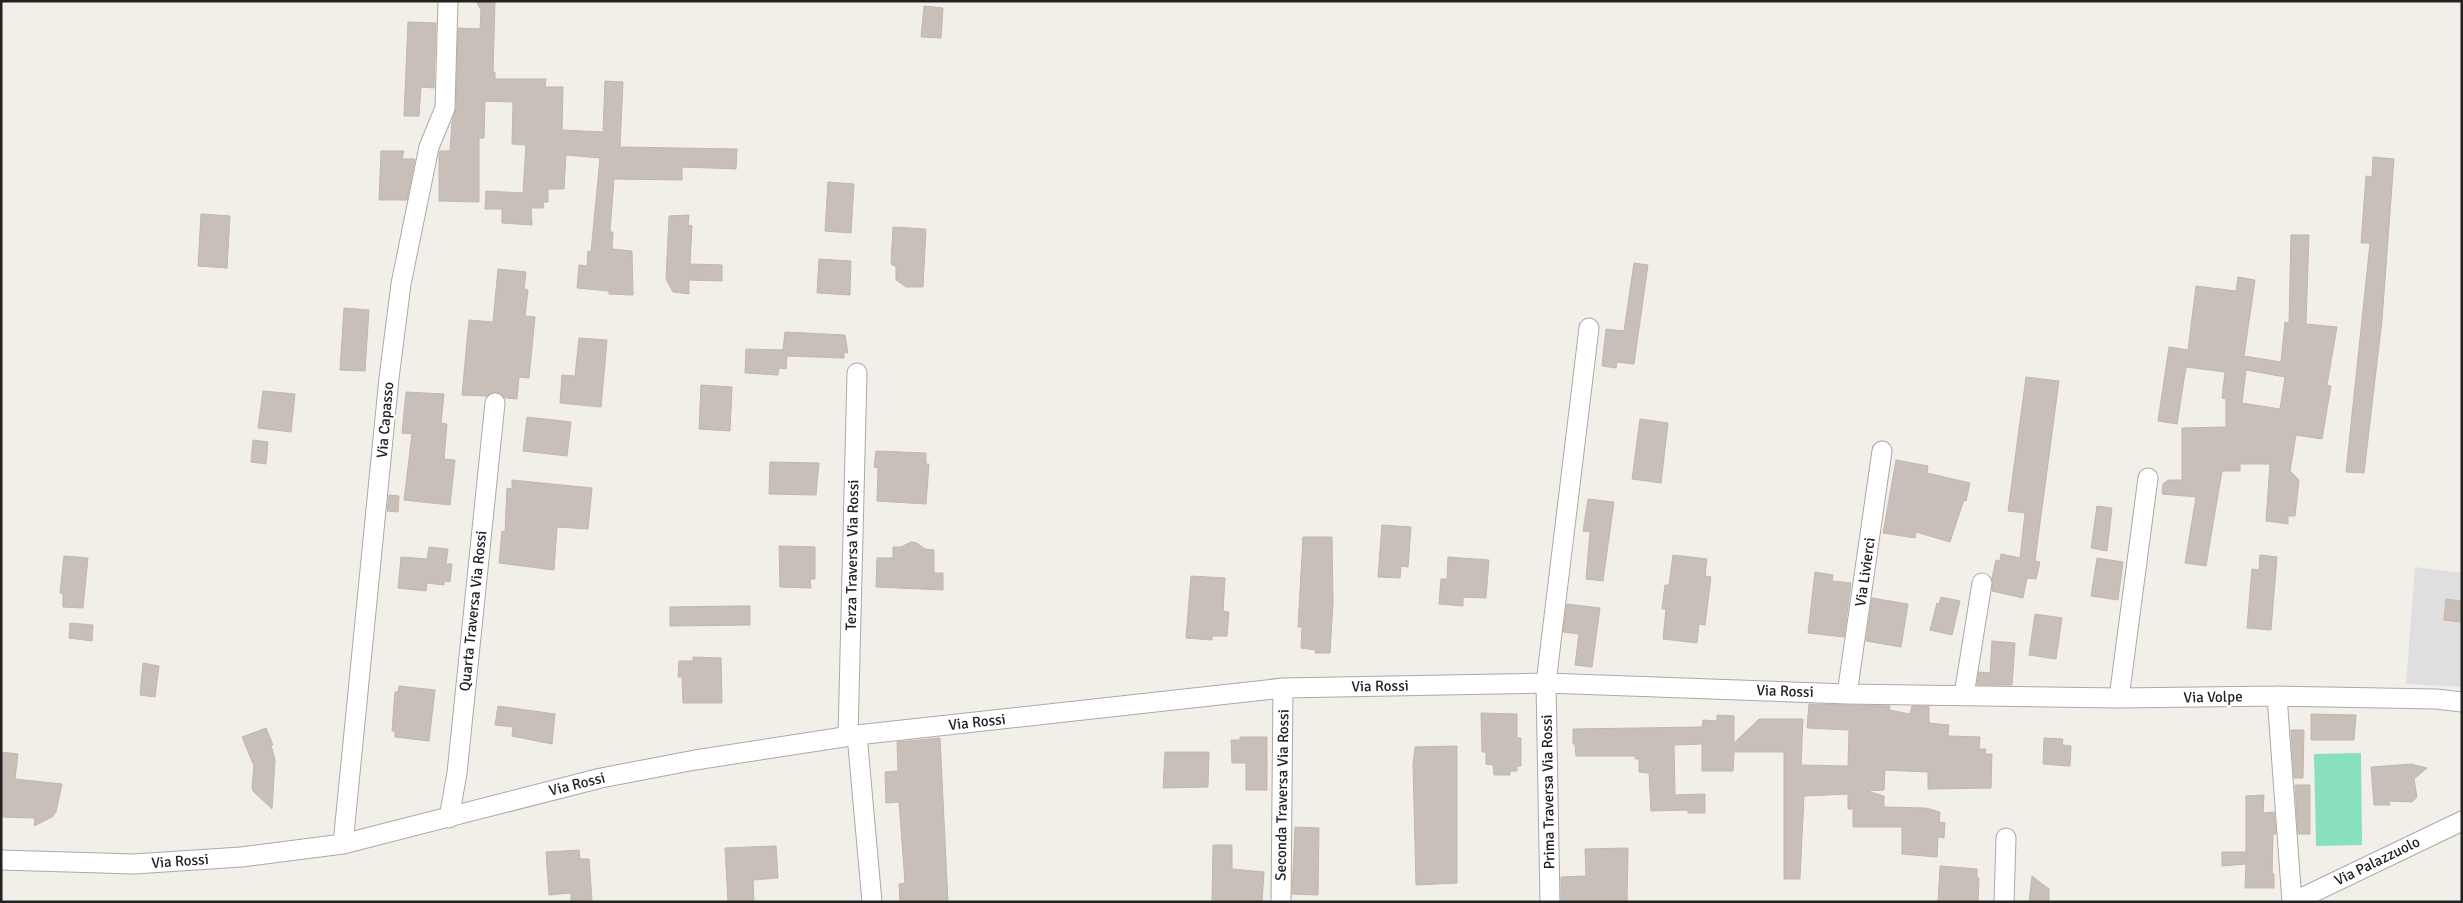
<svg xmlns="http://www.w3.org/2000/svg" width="2463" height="903" font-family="Signika,sans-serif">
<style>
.residential{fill:#e0dfdf}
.pitch{fill:#88e0be}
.building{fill:#c7bfb8;stroke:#c4b6ab;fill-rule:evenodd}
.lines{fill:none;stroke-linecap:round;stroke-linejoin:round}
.minor-casing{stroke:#a9a9a9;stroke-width:21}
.minor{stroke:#fff;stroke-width:19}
.labels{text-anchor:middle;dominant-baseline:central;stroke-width:5;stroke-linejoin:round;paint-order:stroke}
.street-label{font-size:15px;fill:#222;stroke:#fff}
</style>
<rect width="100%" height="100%" fill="#f2efe9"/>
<path class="residential" d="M2415 567 2462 573V687L2406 684Z"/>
<path class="pitch" d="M2361 753 2362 845 2316 846 2314 754Z"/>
<path class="building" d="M476 1H495L493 72H495V79H546L545 87H563L562 130 603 132 605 81 623 82 620 147 737 149 736 169 682 167V180L614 179 610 232H613L612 249 632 251 633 295 609 294V291L577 288 579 265 587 266 588 251 591 252 600 158 566 155 564 189H548V202H544L543 208H531L532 225 502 223V209H485L486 191 523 193 526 145 512 144 513 102 485 101 484 138H479V202L439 201V153L440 151H450L452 122 456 108 458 28 480 29 481 10Z
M924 6 943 8 941 38 921 37Z
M408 22 436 23 434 88 421 87 419 116H404Z
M381 151H404L402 159H415L407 200H379Z
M2373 157 2394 159 2382 320 2364 473 2346 472 2370 243H2361L2366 176 2372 177Z
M828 182 854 184 851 233 825 231Z
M201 214 230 216 227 268 198 266Z
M689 215 688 225 692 226 690 264 722 265V281L689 280V294L673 292 666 279 669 216Z
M893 227 926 229 923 287H906L896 280V267L891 264Z
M2291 235H2309L2306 324 2337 327 2327 385 2331 386 2322 439 2296 435 2290 471 2299 480 2295 516H2288V524L2266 521 2270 464H2240V471H2222L2206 566 2185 563 2196 497 2162 494 2163 484 2168 480H2182V428L2226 427V399L2222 398 2225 372 2186 367 2177 424 2158 421 2169 347 2188 350 2196 286 2236 291 2238 277 2255 280 2244 356 2281 362 2285 322 2289 323ZM2246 370 2285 377 2280 409 2242 403Z
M819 259 851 261 850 295 817 293Z
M1634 263 1648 265 1634 364 1617 362 1616 368 1602 366 1606 329 1624 331Z
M498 269 526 272 524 289 528 290 525 316 535 317 529 378 519 377 517 399 505 398 496 392 487 396 462 395 469 320 493 322Z
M344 308 369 310 365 371 340 370Z
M785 332 845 335 848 353 844 352V358L787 356 786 369 779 368 778 375 745 373 746 349 783 350Z
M579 338 607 340 601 407 560 403 562 375 575 376Z
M2026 377 2059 381 2035 561 2040 562 2036 579 2027 578 2023 598 1992 591V578L1996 560 2000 561 2001 554 2020 558 2025 513 2008 511Z
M701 385 732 387 730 431 699 429Z
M263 391 295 394 291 432 258 428Z
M406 392 444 394 441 423 447 424 444 459 455 460 450 505 404 500 412 434 402 433Z
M527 417 571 422 567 456 523 451Z
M1640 419 1668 423 1661 483 1632 479Z
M253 440 268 442 266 464 251 462Z
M876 451 926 453V464H929L926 504 877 501 878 468 874 467Z
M1896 460 1928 466 1927 473 1970 483 1966 501 1964 500 1950 542 1916 532 1915 538 1883 533Z
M770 462 819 463 816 495 769 494Z
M512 480 592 488 588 529 557 527 554 570 499 563 502 531 505 532 507 488 512 489Z
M389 495 399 496 398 512 387 511Z
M1588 499 1614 502 1603 581 1586 579 1590 532 1583 531Z
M2097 506 2112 508 2107 551 2091 548Z
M1382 525 1411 527 1408 567 1401 566 1400 578 1378 577Z
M1303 537H1332L1333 602 1330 653H1315L1316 650 1301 648 1302 627H1298Z
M911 542 917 543 925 549 934 550V573H943V590L876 587 877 558H893V547H901Z
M779 546 815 547V579H810L811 588 780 587Z
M429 547 448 549 446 564H452L450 582 444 581V585L427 583 426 591 398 588 401 557 427 559Z
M1673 555 1707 559 1705 576 1711 577 1705 625 1699 624 1697 643 1663 639 1666 609H1662L1665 585H1669Z
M2260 555 2277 557 2271 630 2247 628 2252 569 2259 570Z
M64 556 88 558 83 608 63 607V594L60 593Z
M1448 557 1489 560 1486 598 1463 597V606L1439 604 1441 579H1447Z
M2097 558 2123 562 2118 600 2091 596Z
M1815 572 1833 575 1832 581 1851 583 1844 637 1808 633Z
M1191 576 1225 578 1223 611 1229 612 1227 636H1212V640L1186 638Z
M1941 597 1960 601 1952 635 1930 630 1937 603 1939 604Z
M1872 598 1908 604 1901 647 1866 641Z
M2446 599 2462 601V622L2444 620Z
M1567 604 1600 608 1592 667 1575 665 1579 634 1563 632Z
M738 606H750V625L670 626V607Z
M2035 614 2062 618 2056 659 2029 655Z
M70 623 93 625 92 641 69 638Z
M1992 641 2015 643 2012 685H1977L1979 672 1990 673Z
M693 657 721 658 722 703H683L682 677H678L679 661H693Z
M143 663 159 666 155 697 140 695Z
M399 686 435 690 429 741 395 737V731H392L395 692H398Z
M1809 704 1890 706 1889 710 1910 714 1912 706H1929V723L1949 725 1948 736 1980 737 1979 749H1986L1985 754H1992L1991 788 1928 789V772L1885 770 1884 790 1867 791 1884 796V807L1926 808 1940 812 1939 822 1945 823 1944 838 1938 837 1937 857 1902 854V827H1853V809H1848V794L1804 796 1800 879H1784V752H1734L1733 771H1702V744L1674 745 1675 795 1705 794V813H1688V810L1651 811 1649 773 1639 772V759H1635V756H1576L1575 744H1573V729L1702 727 1703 720 1717 721V715L1734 716V743L1759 719H1803L1801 765 1848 766 1849 730 1807 728Z
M498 706 555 714 552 744 512 736 513 727 495 725Z
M1481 713 1517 714V738H1521V766H1517V771H1510V775H1494L1493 765 1486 764V752H1482Z
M2311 714 2356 715 2354 740H2311Z
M266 728 273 745H271L275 760 272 809 253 791 252 787 254 766 242 737Z
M2291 730H2304L2303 778H2294Z
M1240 737H1267V790H1246V763H1232L1231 740H1240Z
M940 738 948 902H900L899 884 905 883 899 802 886 803 885 772 898 771 897 742Z
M2044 738 2063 739 2062 745 2071 746 2070 766 2043 764Z
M1457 746V883L1416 885 1413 764 1415 747Z
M1 752 18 754 15 779 62 784 56 812 52 817 34 826 35 818 1 817Z
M1165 752H1209L1208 787 1163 788Z
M2411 764 2427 768 2414 779 2417 797 2412 802 2389 801 2390 805H2374L2371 767Z
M2295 785H2310V834H2298Z
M2264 795 2263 813 2274 812 2276 834H2273L2272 874H2274V888H2245L2246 864 2222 866V852H2246V796Z
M1295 827 1319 828 1318 895 1292 894Z
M1213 845H1232V869L1264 872 1262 902H1212Z
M776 846 778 878 753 880 754 902H728L725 848Z
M1628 848 1627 902H1561V877L1586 876 1585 849Z
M579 850 580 859H589L592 900 571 901V893L549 895 546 852Z
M1940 866 1977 869V878H1979L1978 902H1938Z
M2032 876 2049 889V902H2029Z"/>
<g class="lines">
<g class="minor-casing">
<path id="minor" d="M1847 694 1882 451
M1964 695 1982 583
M2277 696 2292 902
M2119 698 2148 478
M857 735 872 902
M848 736 857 373
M449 818 457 773 495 403
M343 844 389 378 401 284 429 147 445 108 448 1
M1 860 134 864 241 857 343 844 601 778 695 760 857 735 1283 688 1546 683 1847 694 2119 698 2277 696 2436 699 2462 702
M1281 902 1283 688
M1550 902 1546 683 1589 328
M2004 902 2006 838
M2293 902 2462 821"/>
</g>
<use href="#minor" class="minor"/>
</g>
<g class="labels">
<g class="street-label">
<text transform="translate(385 420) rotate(-85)">Via Capasso</text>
<text transform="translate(852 555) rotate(-89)">Terza Traversa Via Rossi</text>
<text transform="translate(1865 572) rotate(-82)">Via Livierci</text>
<text transform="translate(473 611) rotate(-84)">Quarta Traversa Via Rossi</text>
<text transform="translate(1380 686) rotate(-1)">Via Rossi</text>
<text transform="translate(1785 691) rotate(2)">Via Rossi</text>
<text transform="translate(2213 697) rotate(-1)">Via Volpe</text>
<text transform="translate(977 722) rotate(-6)">Via Rossi</text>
<text transform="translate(577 784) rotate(-14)">Via Rossi</text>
<text transform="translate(1548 792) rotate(-91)">Prima Traversa Via Rossi</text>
<text transform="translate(1282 795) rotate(-89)">Seconda Traversa Via Rossi</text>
<text transform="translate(180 861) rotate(-4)">Via Rossi</text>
<text transform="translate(2377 861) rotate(-26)">Via Palazzuolo</text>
</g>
</g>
<rect width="2463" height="903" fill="none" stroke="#222222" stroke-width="5"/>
</svg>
